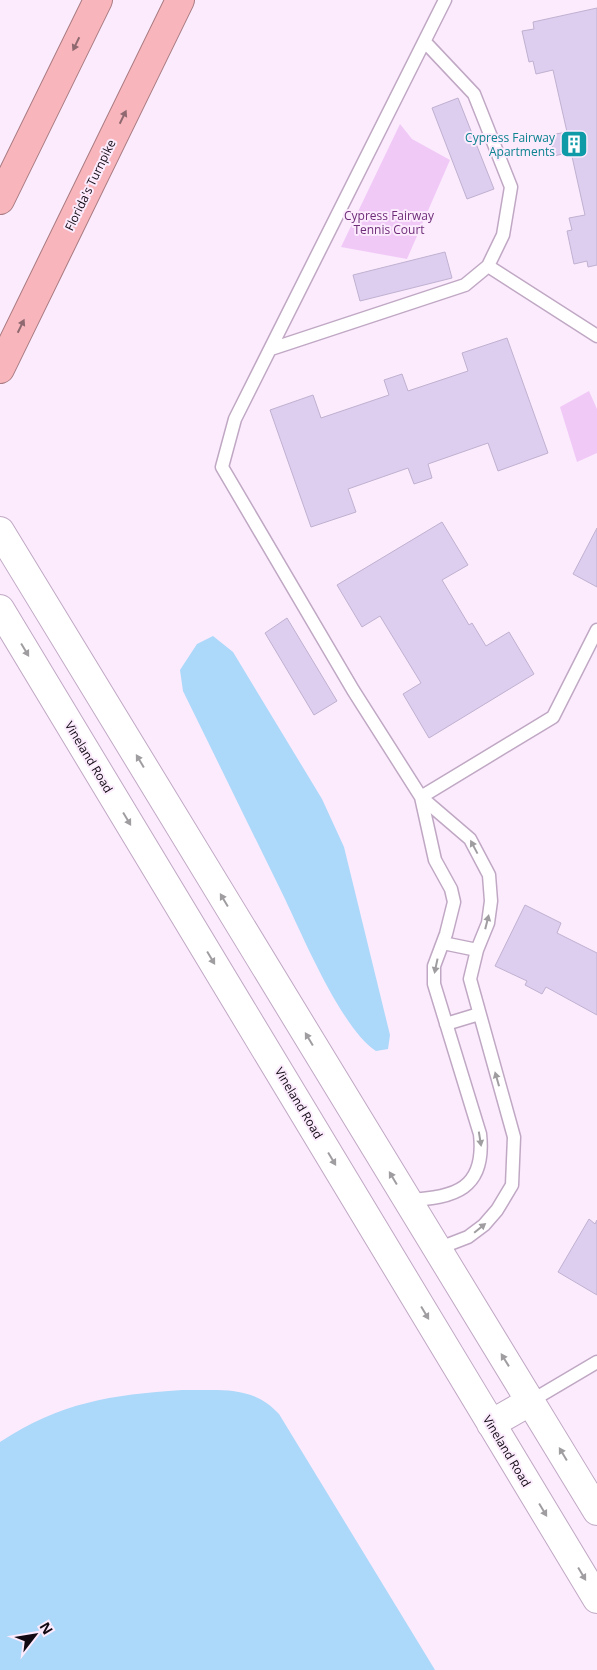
<svg xmlns="http://www.w3.org/2000/svg" width="597" height="1670" font-family="'Open Sans',sans-serif">
<style>
.green{fill:#f1c9f7}
.water{fill:#acd8f9}
.building{fill:#ddcdee;stroke:#c1b1d1}
.lines{fill:none;stroke-linecap:round;stroke-linejoin:round}
.lane-casing{stroke:#c0a8c4;stroke-width:15}
.secondary-casing{stroke:#c0a8c4;stroke-width:30}
.highway-casing{stroke:#a87a81;stroke-width:30}
.lane{stroke:#fff;stroke-width:12}
.secondary{stroke:#fff;stroke-width:28}
.highway{stroke:#f8b6bc;stroke-width:28}
.oneway{fill:#906970}
.oneway2{fill:#a09da1}
.labels{text-anchor:middle;dominant-baseline:central;stroke-width:4;stroke-linejoin:round;paint-order:stroke}
.culture-label{font-size:12px;fill:#0d838f;stroke:#fbebfd;text-anchor:end}
.street-label{font-size:12px;fill:#120a13;stroke:#fbebfd}
.park-label{font-size:12px;fill:#6f2d79;stroke:#fbebfd}
</style>
<rect width="100%" height="100%" fill="#fbebfd"/>
<path class="green" d="M400 124 412 139 450 160 407 259 341 247Z
M589 391 597 409V453L577 462 560 407Z"/>
<path class="water" d="M213 636 233 652 322 799 344 847 390 1035 388 1049 376 1051C342 1029 304 939 285 899 251 830 217 760 183 691L180 670 197 644Z
M182 1390C218 1391 252 1384 279 1414L435 1670H0V1442C61 1402 111 1395 182 1390Z"/>
<path class="building" d="M597 8V265L588 267 587 261 574 264 567 231 572 230 569 218 585 215 571 152 554 156 550 135 567 132 553 70 536 74 533 61 529 62 522 31 534 29 533 22Z
M458 98 494 189 467 199 432 108Z
M445 252 452 278 360 301 353 275Z
M507 338 548 453 498 471 488 443 428 464 432 478 414 484 408 468 348 489 356 512 311 527 270 410 313 395 321 418 389 395 384 380 402 374 408 391 468 371 462 353Z
M442 522 468 565 442 580 469 625 472 623 486 646 509 632 534 674 429 738 403 694 421 683 380 616 362 627 337 585Z
M597 528V587L573 574Z
M287 618 337 701 314 715 265 633Z
M525 905 561 923 557 933 597 953V1015L546 987 542 994 525 985 527 981 495 966Z
M589 1219 595 1224 597 1220V1295L558 1272Z"/>
<g class="lines">
<g class="lane-casing">
<path id="lane" d="M488 266 597 336
M271 349 465 285 488 266 503 235 511 187 474 94 425 42
M421 797 553 717 597 630
M443 943 477 950
M446 1024 479 1014
M408 1200C455 1198 486 1189 480 1134L434 984V966L446 934 454 902 451 889 435 860 421 797
M437 1249 468 1237 484 1225 497 1210 512 1185 514 1137 470 979 477 950 488 923 491 901 489 875 470 839 421 797 353 690 222 467 235 419 445 0
M531 1401 597 1362"/>
</g>
<g class="secondary-casing">
<path id="secondary" d="M0 531 597 1511
M0 609 597 1599
M491 1424 531 1401"/>
</g>
<g class="highway-casing">
<path id="highway" d="M0 200 98 0
M0 369 180 0"/>
</g>
<use href="#lane" class="lane"/>
<use href="#secondary" class="secondary"/>
<use href="#highway" class="highway"/>
</g>
<defs><path id="oneway-solid" d="M-6-.8H1V-3.2L6.5 0L1 3.2V.8H-6Z" transform="scale(1.25)"/></defs>
<g class="oneway">
<use href="#oneway-solid" transform="translate(76 44) rotate(116)"/>
<use href="#oneway-solid" transform="translate(123 117) rotate(-64)"/>
<use href="#oneway-solid" transform="translate(21 326) rotate(-64)"/>
</g>
<g class="oneway2">
<use href="#oneway-solid" transform="translate(25 650) rotate(59)"/>
<use href="#oneway-solid" transform="translate(140 761) rotate(-121)"/>
<use href="#oneway-solid" transform="translate(127 819) rotate(59)"/>
<use href="#oneway-solid" transform="translate(474 847) rotate(-118)"/>
<use href="#oneway-solid" transform="translate(224 900) rotate(-121)"/>
<use href="#oneway-solid" transform="translate(487 922) rotate(-76)"/>
<use href="#oneway-solid" transform="translate(211 958) rotate(59)"/>
<use href="#oneway-solid" transform="translate(436 966) rotate(102)"/>
<use href="#oneway-solid" transform="translate(309 1039) rotate(-121)"/>
<use href="#oneway-solid" transform="translate(497 1079) rotate(-106)"/>
<use href="#oneway-solid" transform="translate(480 1139) rotate(81)"/>
<use href="#oneway-solid" transform="translate(332 1159) rotate(59)"/>
<use href="#oneway-solid" transform="translate(393 1178) rotate(-121)"/>
<use href="#oneway-solid" transform="translate(480 1228) rotate(-39)"/>
<use href="#oneway-solid" transform="translate(425 1313) rotate(59)"/>
<use href="#oneway-solid" transform="translate(505 1360) rotate(-122)"/>
<use href="#oneway-solid" transform="translate(563 1454) rotate(-121)"/>
<use href="#oneway-solid" transform="translate(543 1510) rotate(59)"/>
<use href="#oneway-solid" transform="translate(582 1574) rotate(59)"/>
</g>
<defs>
<g id="building-square" transform="scale(1.4375)"><rect x="-9" y="-9" width="18" height="18" rx="4" fill="#0f9aa8" stroke="#fbebfd"/><path d="M-4-6H4V6H1V3H-1V6H-4ZM-2.5-4.3h1.7v1.8h-1.7ZM.8-4.3h1.7v1.8H.8ZM-2.5-1h1.7V.8h-1.7ZM.8-1h1.7V.8H.8Z" fill="#fff"/></g>
</defs>
<g fill-rule="evenodd">
<use href="#building-square" x="574" y="144"/>
</g>
<g class="labels">
<g class="culture-label">
<text x="555" y="137">Cypress Fairway<tspan x="555" dy="14">Apartments</tspan></text>
</g>
<g class="street-label">
<text transform="translate(90 185) rotate(-64)">Florida's Turnpike</text>
<text transform="translate(89 757) rotate(59)">Vineland Road</text>
<text transform="translate(299 1103) rotate(59)">Vineland Road</text>
<text transform="translate(507 1451) rotate(59)">Vineland Road</text>
</g>
<g class="park-label">
<text x="389" y="215">Cypress Fairway<tspan x="389" dy="14">Tennis Court</tspan></text>
</g>
</g>
<g transform="translate(35 1635) rotate(59)" stroke="#fbebfd" stroke-width="4" paint-order="stroke">
<path d="M0-4L9 19L0 12L-9 19Z" fill="#120a13"/>
<text y="-8" font-size="14" font-weight="bold" text-anchor="middle" fill="#120a13">N</text>
</g>
</svg>
